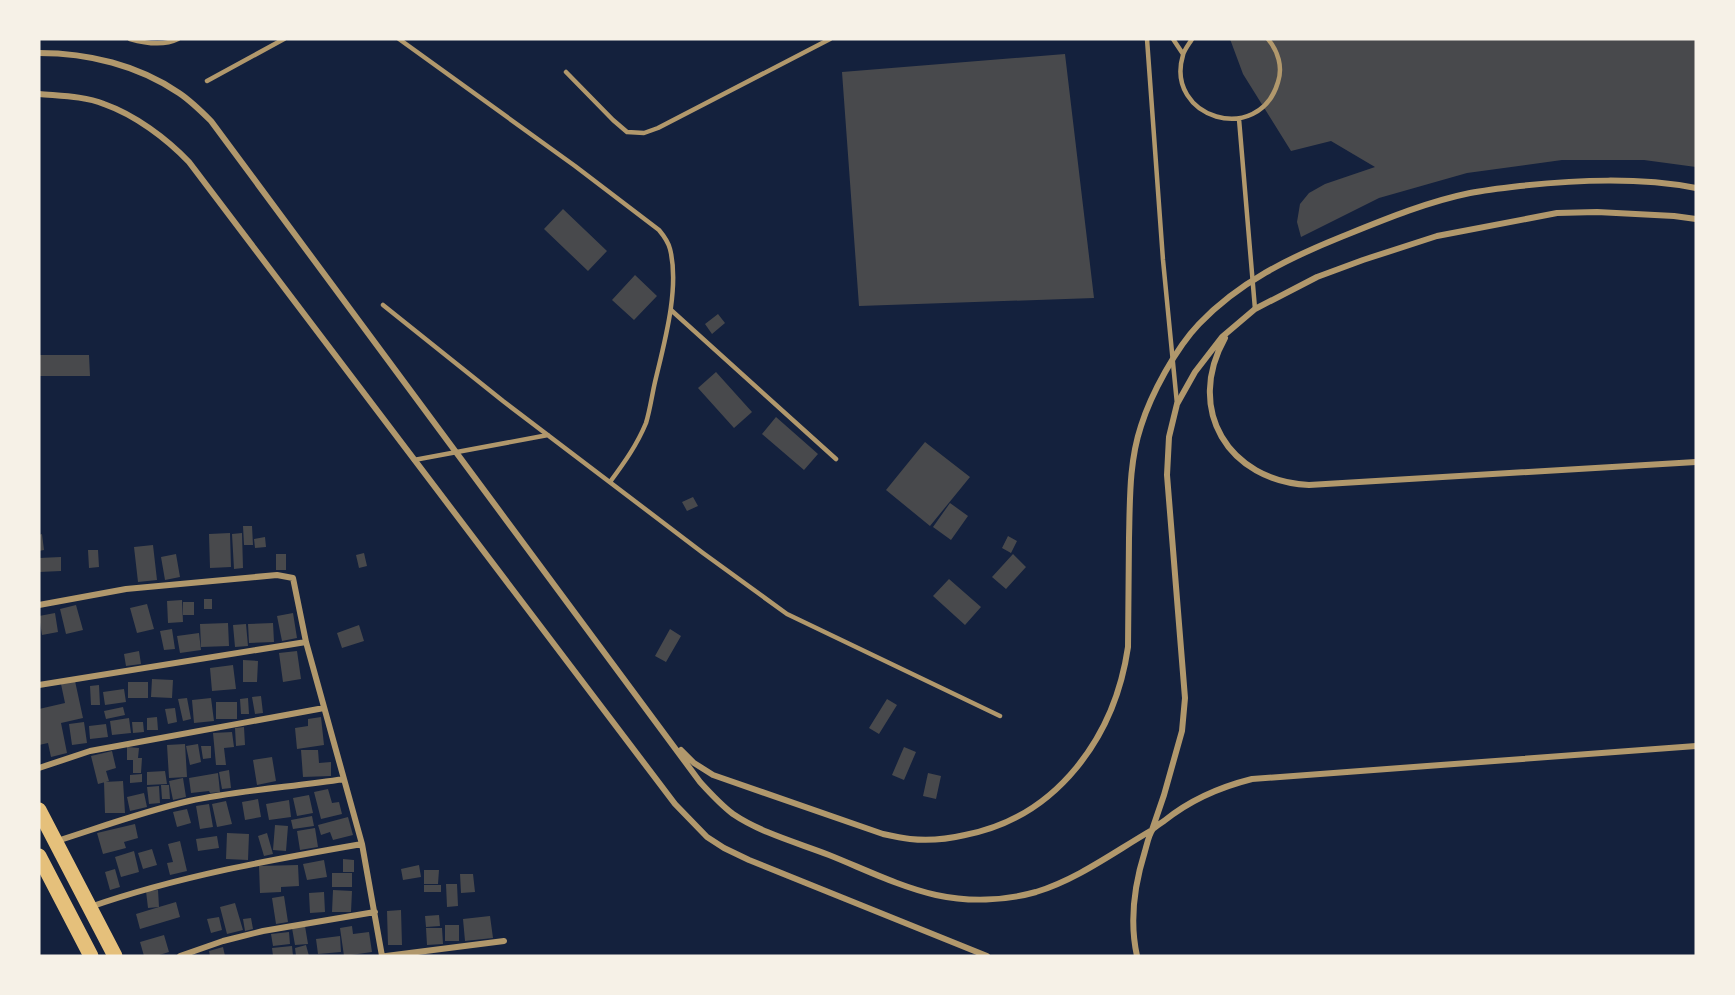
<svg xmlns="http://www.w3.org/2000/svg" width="1735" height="995" font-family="Manrope,sans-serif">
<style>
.building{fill:#48494c}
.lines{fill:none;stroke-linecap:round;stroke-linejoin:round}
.service{stroke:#b1986c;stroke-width:4.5}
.minor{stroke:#b1986c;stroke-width:6}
.trunk{stroke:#e5c07b;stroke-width:15}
</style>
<rect width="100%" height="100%" fill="#14213d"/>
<path class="building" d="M1230 39H1696V167L1644 160H1562L1467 173 1379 198 1301 237 1297 222 1300 204 1309 193 1325 184 1375 167 1331 141 1291 151 1243 74Z
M1065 54 1094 298 859 306 842 72Z
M563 209 607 251 588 271 544 229Z
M635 275 657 296 634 320 612 300Z
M718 314 725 323 712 334 705 324Z
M39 355H89L90 376H39Z
M716 372 752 412 734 428 698 388Z
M776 417 818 454 804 470 762 434Z
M925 442 970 477 930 526 886 490Z
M693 497 698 506 687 511 682 502Z
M950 503 968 516 951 540 933 527Z
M243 526H252L253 545H244Z
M230 533 231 567 210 568 209 534Z
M242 533 243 568 234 569 232 534Z
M42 534 44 550 39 551V535Z
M1008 536 1017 541 1011 553 1002 548Z
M265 537 266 547 255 548 254 539Z
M153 545 157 580 138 582 134 547Z
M88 550H98L99 567 89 568Z
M364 553 367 566 359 568 356 555Z
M176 554 180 577 165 580 161 557Z
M276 554H286V570H276Z
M1013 554 1026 567 1006 589 992 577Z
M61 557V571L39 572V558Z
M949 579 981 607 965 625 933 596Z
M204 599H212V609H204Z
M182 600 183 622 168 623 167 601Z
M183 602H194V615H183Z
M147 604 154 629 137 633 130 608Z
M76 605 83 630 66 634 60 609Z
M55 613 58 632 42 635 39 616Z
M293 613 297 638 282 641 277 616Z
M228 623 229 646 201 647 200 624Z
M273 623 274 642 249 643 248 624Z
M246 624 248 646 235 647 233 625Z
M359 625 364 641 342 648 337 633Z
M172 629 175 649 164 650 160 631Z
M670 629 681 636 666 662 655 656Z
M199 633 201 650 180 653 177 636Z
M139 651 141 664 126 666 124 654Z
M297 651 301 679 283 682 279 653Z
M243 660 258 661 257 682H243Z
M233 665 236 689 212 691 210 668Z
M152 679 173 680 172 698 151 697Z
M75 681 83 718 61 723 67 753 51 757 48 743 39 745V709L65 703 61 684Z
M128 682H148V698H128Z
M99 685 100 705H91L90 686Z
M124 689 126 702 105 705 103 692Z
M261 696 263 713 255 714 252 697Z
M187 698 191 719 183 721 178 699Z
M211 698 214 721 194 723 192 700Z
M248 698 249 714H241L240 699Z
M887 699 897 705 879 734 869 728Z
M216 702H237V719H216Z
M123 707 125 715 106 719 104 711Z
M175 708 177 722 168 724 165 709Z
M157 717 158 730H147V718Z
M321 717 324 745 297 749 295 728 308 726V719Z
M129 718 131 733 112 735 110 721Z
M84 722 87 743 72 745 69 724Z
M132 722H143L144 732 133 733Z
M106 724 108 737 90 739 89 726Z
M244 727 245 745 236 746 235 728Z
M232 732 234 747 224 748 226 765H216L213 733Z
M185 744 187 777 169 778 167 745Z
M198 744 201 762 190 765 186 746Z
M201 746H211V758L203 759Z
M127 747 139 748 138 758H142L141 773H133V760H127Z
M904 747 916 752 904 780 892 775Z
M301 750H318L319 763 331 762V776L303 777Z
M112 751 116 768 106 771 109 781 98 784 91 756Z
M272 757 276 781 257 785 253 760Z
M229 770 231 788 222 789 219 772Z
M165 771 167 784 147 785V772Z
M218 773 220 792 210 793 209 791 191 793 189 778Z
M928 773 941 776 936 799 923 796Z
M142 774V782L130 783V775Z
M183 778 186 797 173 800 169 781Z
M123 781 125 813H105L104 782Z
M161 785H169L170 799H162Z
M159 786 160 803 149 804 147 787Z
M328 789 332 803 339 802 342 814 321 819 314 792Z
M144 793 147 807 130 811 127 797Z
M309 795 313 813 297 816 293 798Z
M258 799 261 817 245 820 242 802Z
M289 800 291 817 269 820 266 804Z
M226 801 232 824 217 827 212 804Z
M209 804 213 827 200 829 196 806Z
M187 809 191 823 177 827 173 812Z
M312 816 314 826 293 829 291 820Z
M348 817 353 835 333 840 330 832 321 835 318 825Z
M135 824 138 838 124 842 126 848 103 854 97 833Z
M275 825 288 826 286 851 273 850Z
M315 828 318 847 300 850 297 831Z
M227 833 249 834 248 860 226 859Z
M267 833 273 854 264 856 258 836Z
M217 836 219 848 198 851 196 839Z
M180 841 187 871 170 875 167 863 173 862 168 844Z
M152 849 157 865 143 869 138 853Z
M134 851 139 872 121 877 115 857Z
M343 859 354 860V872H343Z
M324 860 327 877 307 880 303 864Z
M298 865 299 886 281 887V892L260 893 259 866Z
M419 865 421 877 403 880 401 869Z
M115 869 120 887 110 890 105 872Z
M424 870H439L438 884H424Z
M332 873H352V887H332Z
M460 874H473L475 892 461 893Z
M446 884H457L458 906 447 907Z
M424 885H441V892H424Z
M158 890 159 907 176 902 180 917 140 929 136 914 159 907 148 908 146 891Z
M333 890 352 891 351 912H332Z
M324 892 325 912 310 913 309 893Z
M284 896 288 922 276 924 272 898Z
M235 903 243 930 227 934 220 907Z
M401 910 402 945H388L387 911Z
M439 915 440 926 426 927 425 916Z
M490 916 493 938 465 941 463 919Z
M219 917 222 930 211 933 207 919Z
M251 918 253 929 245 931 243 919Z
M445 925H459V941H445Z
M305 926 308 944 295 945 292 928Z
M352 926 353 934 369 932 372 952 344 956 340 928Z
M426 928H442L443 944 427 945Z
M289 932 290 944 273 946 271 934Z
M164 935 169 952 156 956H144L140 942Z
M340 936 341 952 318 954 316 939Z
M306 945 309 956H296L295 948Z
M292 946 293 956H273L272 948Z
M223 947 225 956H210L209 951Z"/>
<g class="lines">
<path class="service" d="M130 39C144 43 164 46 178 39
M399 39 575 166 659 230C664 236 668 241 670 249 680 288 664 344 655 382 652 395 650 410 646 423 637 445 624 463 610 482
M1147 39 1163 260 1177 404
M1173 39 1183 54
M1192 39C1189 44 1184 50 1183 55 1164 118 1259 147 1278 82 1283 67 1278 51 1268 39
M566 72 613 120 627 132 644 133 658 128 830 39
M207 81 284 39
M1239 119 1255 309
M383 305 503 401 703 553 787 614 1000 716
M671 310 836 459
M414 460 548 435"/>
<path class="minor" d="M39 53C88 53 138 65 179 93 191 101 201 111 211 121L700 782C710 793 721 805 733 814 761 833 798 843 829 855 864 869 900 887 936 895 968 902 1004 901 1036 892 1078 879 1114 852 1152 830L1164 795 1182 731 1185 698 1167 475 1169 437 1177 404 1195 372 1222 337 1255 309 1317 277 1363 260 1437 236 1557 213 1597 212 1674 216 1696 219
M39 94C60 96 84 96 104 104 135 115 166 138 189 162L675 804 707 837 724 848 749 860 987 956
M1225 338C1185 409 1228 481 1309 485L1696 462
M39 605 126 589 277 575 293 578 306 642 362 844 382 956
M39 685 306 642
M681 750 694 763 713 775 883 834C892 836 901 838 910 839 928 841 948 839 965 835 1058 817 1115 736 1128 647 1128 610 1129 574 1129 538 1130 500 1129 462 1141 426 1151 394 1176 348 1199 324 1239 282 1289 258 1341 237 1383 220 1426 202 1470 193 1486 190 1503 188 1520 186 1578 180 1638 177 1696 188
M39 768 90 751 324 708
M57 841C101 827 145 811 189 801 241 790 293 787 344 779
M90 907C179 876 270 860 362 844
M180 956 223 941 263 931 375 912
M386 956 504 941
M1137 956C1129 920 1134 886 1145 851 1147 844 1149 834 1153 829 1156 826 1161 823 1164 821 1190 800 1220 787 1252 779L1696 746"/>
<path class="trunk" d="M39 810 115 956
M39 856 91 956"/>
</g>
<rect width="1735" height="995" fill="none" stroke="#f6f1e7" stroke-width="81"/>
</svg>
